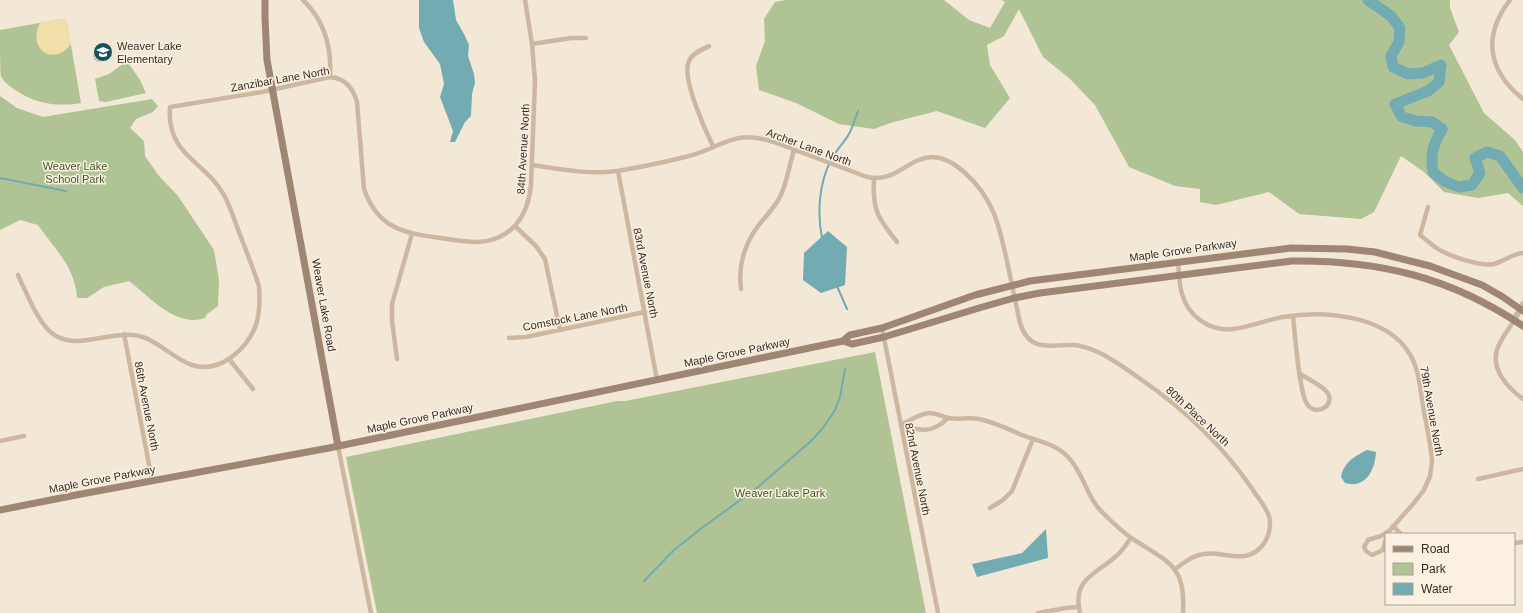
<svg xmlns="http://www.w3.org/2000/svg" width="1523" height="613" font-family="Arial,sans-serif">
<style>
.green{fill:#b0c395}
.sand{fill:#f2dea8}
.water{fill:#72abb2}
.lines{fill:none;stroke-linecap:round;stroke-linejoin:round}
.stream{stroke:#72abb2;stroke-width:2}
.river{stroke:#72abb2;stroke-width:11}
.minor{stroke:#ccb8a1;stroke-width:4.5}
.tertiary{stroke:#ccb8a1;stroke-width:6}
.secondary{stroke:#9f8672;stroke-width:7}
.labels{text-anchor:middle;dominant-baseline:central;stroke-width:3;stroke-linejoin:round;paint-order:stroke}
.poi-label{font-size:11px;fill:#352b24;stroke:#fbf1e2;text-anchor:start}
.street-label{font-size:11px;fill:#352b24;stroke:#fbf1e2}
.park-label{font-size:11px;fill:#415526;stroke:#fbf1e2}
</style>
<rect width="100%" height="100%" fill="#f3e7d6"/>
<path class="green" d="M786 0H944L969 20 990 28 1005 2 1001 0H1450V8L1459 32 1449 45 1484 113 1515 140 1523 152V206L1508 193 1478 198 1444 192 1424 172 1401 156 1374 212 1361 219 1299 214 1269 192 1216 205 1200 202V189L1175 186 1129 167 1095 105 1070 79 1043 57 1019 9 1004 36 987 45 990 65 1010 98 985 128 937 111 890 123 874 129 839 124 796 103 759 90 756 66 765 41 764 19 775 2Z
M62 19 67 22 81 103C57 107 34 104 14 89 9 86 3 81 1 76 0 71 0 39 0 30Z
M93 55a7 7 0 1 1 14 0a7 7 0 1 1-14 0Z
M127 61 140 80 146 93 106 102 99 101 95 79 109 74Z
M0 96 17 108 43 117 152 99 158 106 153 112 136 119 130 128 144 141 145 156 159 176 178 196 214 250 219 280 218 306 206 315 205 318C176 328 150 297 129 281L104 287 87 298H77C75 266 55 250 38 225L20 220 0 230Z
M875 352 926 613H377L346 457 617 401H625Z"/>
<path class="sand" d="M62 19 67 22 71 44C54 67 27 50 40 23Z"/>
<path class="water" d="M419 0H453L456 20 464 34 469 45 468 56 474 74 475 83 472 94 471 116 465 122 455 142H450L453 131 440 97 444 84 440 64 424 42 419 28Z
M828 231 847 247 845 285 821 293 803 280 804 253Z
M1367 450 1376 452C1375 470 1366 489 1345 483L1341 477C1344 462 1354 457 1367 450Z
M1046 529 1048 558 977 577 972 564 1022 553Z"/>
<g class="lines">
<path class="stream" d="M0 178 66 191
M822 238C817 213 819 183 831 160 836 150 844 143 849 134 853 127 855 119 858 111
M837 286 847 309
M644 581 674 550 703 527 757 488 811 441 823 428 835 410 840 397 845 369"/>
<path class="river" d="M1368 0 1391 16 1400 28 1399 42 1391 56 1393 67 1408 74 1423 73 1441 65 1439 82 1428 91 1395 104 1402 117 1416 121 1432 122 1442 129C1433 145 1430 154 1433 172L1444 181 1459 187 1472 185 1480 173 1475 158 1487 152 1500 156 1523 188"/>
<path class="minor" d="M303 0C325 21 332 47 330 77
M1510 0C1482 36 1488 71 1523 99
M532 44 571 38H586
M709 46C702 50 692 53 689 61 681 77 705 130 713 146
M532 165C560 169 589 175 617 171 641 167 666 162 689 156 726 146 732 129 774 142L867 177C897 183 907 158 932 157 945 157 955 164 964 172 995 199 1000 229 1008 266 1012 285 1016 304 1020 323 1030 354 1051 344 1075 345 1083 346 1091 349 1098 352 1113 359 1126 369 1139 378 1183 408 1223 446 1253 490 1258 498 1266 507 1269 516 1272 527 1268 541 1259 549 1243 564 1222 551 1204 554 1193 555 1184 563 1175 569
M618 171 657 380
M874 179C872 210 878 218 897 242
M1428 207 1420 235C1425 239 1430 243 1435 247 1446 255 1480 267 1494 264 1504 261 1512 254 1523 253
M515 226 536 246 545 259 560 330
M1178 261C1179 272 1179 284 1182 294 1188 316 1210 332 1233 329 1250 327 1266 320 1283 317 1323 310 1386 315 1409 353 1419 368 1420 388 1423 406 1426 424 1431 443 1432 462L1430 476 1424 490 1414 503 1390 530 1381 536 1368 540 1364 547 1366 551 1372 555 1383 550 1386 538
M18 275C26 292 40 328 56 336 79 349 108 332 133 335 156 337 171 358 192 365 220 374 247 349 256 325 260 313 260 300 259 286 253 268 246 250 239 232 234 219 230 206 224 195 205 161 166 155 170 107L262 92 330 77C345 78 353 88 357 102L364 189C378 229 404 233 441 238 453 240 465 242 478 242 511 240 528 217 531 185L535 81 532 44 525 0
M741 289C738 265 744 245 758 226 765 217 773 209 779 199 787 184 789 166 794 150
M1293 316C1295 334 1299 392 1307 404 1316 418 1338 404 1326 391 1319 384 1308 379 1300 374
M1514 320C1509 330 1500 339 1497 350 1491 370 1508 388 1523 399
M882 328 938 613
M124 334 152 480
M509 338 526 337 645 312
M229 359 253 389
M397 359 392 321V304L412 234
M901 425C910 420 918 415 928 413 936 412 941 417 949 418 958 420 968 417 979 419 994 422 1008 429 1022 435 1038 441 1056 444 1068 457 1084 473 1086 497 1103 513 1112 522 1122 532 1133 539 1169 563 1186 565 1183 613
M901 425C920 431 932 434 948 418
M0 441 24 436
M338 446 371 613
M1478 479 1523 469
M990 508 1003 500 1012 491 1033 439
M1393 526 1401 534
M1514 543 1523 542
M1038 613 1066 608 1079 607
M1080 613C1072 579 1095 575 1115 557 1122 552 1126 544 1131 538"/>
<path class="tertiary" d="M1514 320 1523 304"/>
<path class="secondary" d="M265 0V18L267 60 338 446
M843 341 852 344 884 337 979 308 1014 298 1040 293 1292 261C1379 260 1450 277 1523 326
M0 510 76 495 329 448 843 341 850 335 882 328 975 295 1030 281 1291 248 1347 249 1375 252 1430 266 1482 285 1503 297 1523 311"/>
</g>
<defs>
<g id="school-disc" transform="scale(1)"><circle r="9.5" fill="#17515a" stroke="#fbf1e2"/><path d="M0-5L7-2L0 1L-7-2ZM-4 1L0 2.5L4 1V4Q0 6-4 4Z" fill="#fff"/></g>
</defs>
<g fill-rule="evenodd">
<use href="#school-disc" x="103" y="52"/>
</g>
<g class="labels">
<g class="poi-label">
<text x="117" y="46">Weaver Lake<tspan x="117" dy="13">Elementary</tspan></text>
</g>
<g class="street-label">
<text transform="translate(280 79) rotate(-10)">Zanzibar Lane North</text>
<text transform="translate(809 147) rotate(20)">Archer Lane North</text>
<text transform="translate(523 149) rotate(-87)">84th Avenue North</text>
<text transform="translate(1183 250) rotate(-8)">Maple Grove Parkway</text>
<text transform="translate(646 273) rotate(79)">83rd Avenue North</text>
<text transform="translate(324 305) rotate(80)">Weaver Lake Road</text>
<text transform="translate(575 317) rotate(-11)">Comstock Lane North</text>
<text transform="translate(737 352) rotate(-12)">Maple Grove Parkway</text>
<text transform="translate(147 406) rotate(79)">86th Avenue North</text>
<text transform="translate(1432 411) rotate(80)">79th Avenue North</text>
<text transform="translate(1198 416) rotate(43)">80th Place North</text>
<text transform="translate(420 418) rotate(-12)">Maple Grove Parkway</text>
<text transform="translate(918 469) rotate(79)">82nd Avenue North</text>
<text transform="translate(102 479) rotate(-11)">Maple Grove Parkway</text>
</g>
<g class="park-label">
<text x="75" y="166">Weaver Lake<tspan x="75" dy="13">School Park</tspan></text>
<text x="780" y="493">Weaver Lake Park</text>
</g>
</g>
<rect x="1385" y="533" width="130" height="72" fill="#fbf1e2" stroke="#aca296"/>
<rect x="1393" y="546" width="20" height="6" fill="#9f8672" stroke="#aca296"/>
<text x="1421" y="553" font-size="12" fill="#352b24">Road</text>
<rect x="1393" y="563" width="20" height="12" fill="#b0c395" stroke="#aca296"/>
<text x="1421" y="573" font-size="12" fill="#352b24">Park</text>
<rect x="1393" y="583" width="20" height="12" fill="#72abb2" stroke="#aca296"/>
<text x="1421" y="593" font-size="12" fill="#352b24">Water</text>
</svg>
